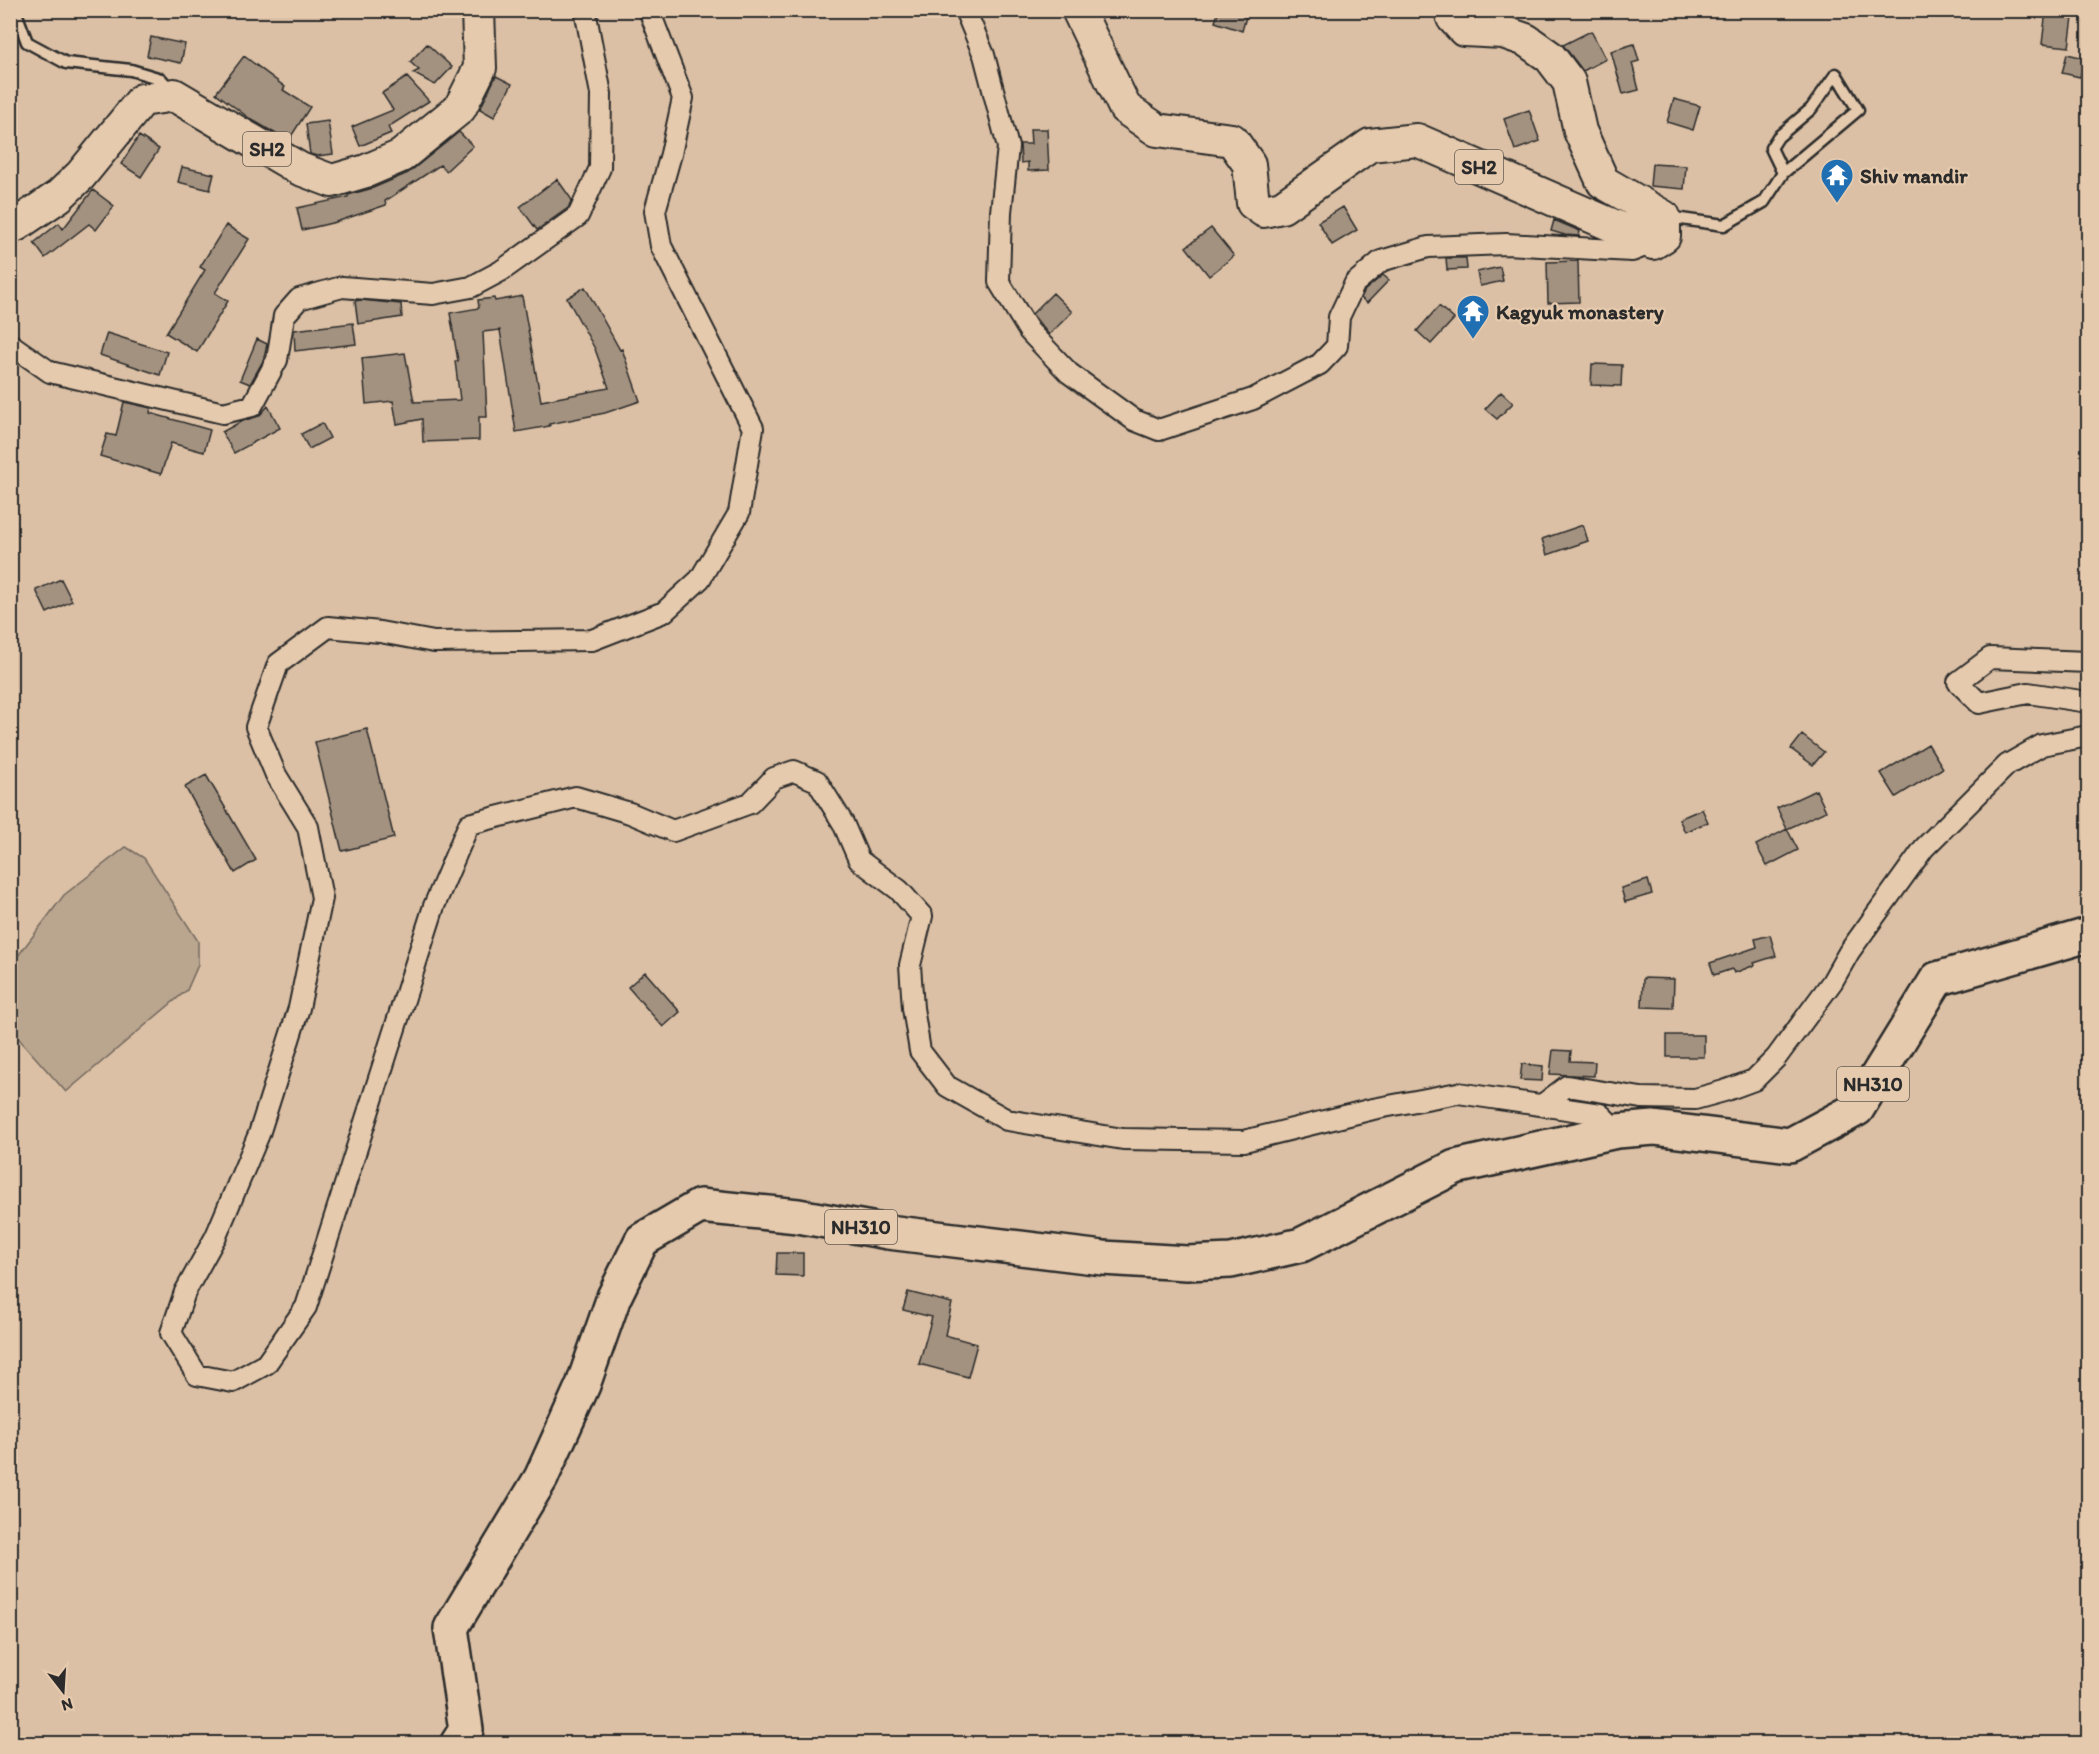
<svg xmlns="http://www.w3.org/2000/svg" width="2099" height="1754" font-family="Itim,sans-serif">
<style>
.green{fill:#baa58f;stroke:#72685d;stroke-width:1.5}
.building{fill:#a49280;stroke:#2b2b2b;stroke-width:1.5}
.lines{fill:none;stroke-linecap:round;stroke-linejoin:round}
.service-casing{stroke:#2b2b2b;stroke-width:15}
.minor-casing{stroke:#2b2b2b;stroke-width:24}
.primary-casing{stroke:#2b2b2b;stroke-width:36}
.trunk-casing{stroke:#2b2b2b;stroke-width:38}
.service{stroke:#e6caad;stroke-width:10}
.minor{stroke:#e6caad;stroke-width:20}
.primary{stroke:#e6caad;stroke-width:32}
.trunk{stroke:#e6caad;stroke-width:33}
.labels{text-anchor:middle;dominant-baseline:central;stroke-width:4.5;stroke-linejoin:round;paint-order:stroke}
.shield{fill:#e6caad;stroke:#635b52;stroke-width:1.5}
.shield-label{font-size:20px;font-weight:bold;fill:#2b2b2b}
.poi-label{font-size:21px;font-weight:bold;fill:#2b2b2b;stroke:#e6caad;text-anchor:start}
</style>
<rect width="100%" height="100%" fill="#dbc0a5"/>
<filter id="ink" filterUnits="userSpaceOnUse"><feTurbulence type="fractalNoise" baseFrequency=".0167" numOctaves="2"/><feDisplacementMap in="SourceGraphic" scale="12" xChannelSelector="R" yChannelSelector="G"/><feConvolveMatrix kernelMatrix="1 2 1 2 8 2 1 2 1" color-interpolation-filters="sRGB"/></filter>
<g filter="url(#ink)">
<path class="green" d="M126 847 144 858 198 941V965L187 990 66 1092 11 1030V965L64 895Z"/>
<path class="building" d="M1219 10H1248L1242 31 1215 22Z
M2046 10H2074L2069 47 2042 44Z
M1591 31 1606 59 1583 71 1563 45Z
M151 37 185 44 181 63 147 56Z
M427 44 452 67 435 85 413 73 419 70 410 62Z
M1634 44 1639 61 1632 63 1639 90 1623 94 1611 51Z
M2067 54 2085 58 2080 77 2062 73Z
M244 56 285 87 283 90 310 107 288 141 249 118 216 93Z
M496 76 512 84 494 117 480 109Z
M407 77 429 101 388 127 391 133 360 146 352 127 393 110 382 93Z
M1674 99 1700 106 1693 130 1667 122Z
M1529 110 1540 141 1515 150 1504 119Z
M328 121 333 154 317 156 310 154 306 124Z
M1030 129H1047L1049 170 1028 171V162L1021 163 1020 144H1031Z
M459 132 473 146 446 171 440 165 385 201 386 205 336 222 302 230 297 208 348 197V195L373 188 408 173Z
M139 136 159 149 141 177 121 164Z
M1652 164 1686 166 1684 189 1650 186Z
M182 167 214 174 210 190 178 182Z
M557 179 572 200 568 208 537 230 520 207Z
M93 190 114 206 96 230 89 224 45 258 34 243 59 223 63 229Z
M1343 207 1357 230 1332 245 1318 222Z
M1554 220 1580 231 1579 236 1565 235 1551 231Z
M226 225 249 239 215 293 228 301 197 352 166 333 205 270 200 267Z
M1211 228 1234 256 1209 276 1186 247Z
M1446 258H1466L1467 269 1447 270Z
M1578 261 1579 302 1548 303 1547 262Z
M1500 267 1503 281 1480 286 1477 272Z
M1383 275 1389 280 1367 303 1361 298 1365 290Z
M585 287 620 350 622 349 640 401 605 413 549 424 550 426 516 432 500 330 483 332 487 417H479V440L423 442 422 419 397 424 393 401 366 404 362 358 405 353 414 402 460 400 455 361H458L450 313 479 308 478 300 494 298 495 301 522 296 541 401 609 388 595 349 567 298Z
M1053 293 1072 312 1049 335 1032 314Z
M361 300 401 304 402 317 358 324 355 301Z
M1439 306 1454 319 1431 344 1417 331Z
M353 323 356 344 295 351 294 330Z
M107 333 167 352 160 375 100 355Z
M257 339 267 344 264 359 250 384 240 380Z
M1592 364 1622 365 1621 386 1591 385Z
M1501 392 1513 403 1497 419 1485 409Z
M124 402 151 408 150 413 210 430 204 452 171 443 161 474 100 456 107 434 116 436Z
M268 406 280 428 234 453 222 432 242 421 259 416Z
M322 423 330 438 309 449 301 434Z
M1583 525 1588 541 1547 555 1542 539Z
M61 579 72 601 47 613 36 590Z
M367 729 394 838 342 851 315 742Z
M1802 735 1824 752 1813 765 1791 749Z
M1928 744 1943 768 1896 797 1881 773Z
M206 775 256 860 235 873 185 787Z
M1816 790 1826 811 1787 829 1777 808Z
M1702 809 1708 822 1685 832 1679 819Z
M1787 829 1798 850 1767 866 1756 845Z
M1648 880 1652 894 1625 902 1621 888Z
M1770 935 1776 956 1754 963 1755 965 1734 973 1732 969 1714 975 1710 963 1757 947 1755 939Z
M645 972 680 1012 663 1027 628 987Z
M1643 978 1674 979 1673 1008 1642 1007Z
M1667 1035H1704V1057H1667Z
M1553 1050 1571 1051 1570 1061 1595 1062 1594 1076 1550 1074Z
M1522 1064 1543 1066 1542 1081 1520 1080Z
M777 1253H803V1276L776 1275Z
M908 1292 952 1303 945 1335 977 1344 968 1377 919 1364 932 1317 903 1310Z"/>
<g class="lines">
<g class="service-casing">
<path id="service" d="M15 10 27 42 66 63 131 70 161 79 172 92
M1667 217 1724 225 1764 202 1783 173 1858 110 1836 74 1811 109 1778 137 1771 148 1783 173"/>
</g>
<g class="minor-casing">
<path id="minor" d="M649 10 683 98 671 154 655 211 661 246 753 428 739 513 700 579 664 612 592 640 434 642 380 632 328 627 278 664 256 727 276 775 308 827 322 898 299 1008 259 1134 216 1236 185 1292 171 1333 197 1375 233 1382 266 1364 306 1307 434 906 469 824 576 797 630 813 673 831 750 803 774 778 794 771 817 781 843 823 859 860 899 890 922 916 910 965 913 1008 920 1051 947 1086 1007 1120 1123 1139 1244 1141 1373 1109 1458 1093 1600 1114 1617 1131
M965 10 984 55 1008 147 1001 212 999 282 1029 331 1069 373 1134 420 1159 430 1253 399 1320 364 1337 346 1339 317 1355 283 1381 261 1428 247 1506 244 1632 251 1653 243
M10 344 50 372 223 413 252 406 277 360 284 316 299 299 342 287 433 294 471 287 501 271 578 216 600 168 601 94 585 10
M2088 662 1990 658 1958 682 1979 703 2028 693 2088 702
M1542 1105 1567 1086 1641 1098 1695 1099 1724 1091 1754 1080 1776 1058 1832 982 1849 952 1924 848 2007 765 2042 745 2088 736"/>
</g>
<g class="primary-casing">
<path id="primary" d="M1078 10 1125 108 1157 130 1232 140 1249 164 1253 203 1264 211 1282 207 1370 145 1417 140 1653 243 1664 236V217L1603 182 1580 131 1569 82 1550 57 1526 40 1503 32 1464 30 1453 18 1451 10
M10 227 16 225 59 196 81 175 142 100 174 95 300 169 332 181 366 171 401 156 460 108 480 68 478 10"/>
</g>
<g class="trunk-casing">
<path id="trunk" d="M457 1744 466 1730 451 1628 541 1478 583 1385 614 1297 642 1240 700 1206 798 1216 888 1232 1103 1258 1187 1263 1231 1261 1301 1245 1455 1167 1617 1131 1654 1128 1790 1145 1857 1109 1937 979 2088 935"/>
</g>
<use href="#service" class="service"/>
<use href="#minor" class="minor"/>
<use href="#primary" class="primary"/>
<use href="#trunk" class="trunk"/>
</g>
</g>
<defs>
<g id="temple-pin" transform="scale(1.725)"><path d="M0 17L-7.5 6A9.5 9.5 0 1 1 7.5 6Z" fill="#1f6fb2" stroke="#e6caad"/><path d="M0-6L5-2H3V0L6.5 2.5H4V6H1.5V3h-3V6H-4V2.5H-6.5L-3 0V-2H-5Z" fill="#fff"/></g>
</defs>
<g fill-rule="evenodd">
<use href="#temple-pin" x="1837" y="175"/>
<use href="#temple-pin" x="1473" y="311"/>
</g>
<g class="labels">
<g class="shield">
<rect x="243" y="132" width="48" height="34" rx="4.5"/>
<rect x="1455" y="150" width="48" height="34" rx="4.5"/>
<rect x="1837" y="1067" width="72" height="34" rx="4.5"/>
<rect x="825" y="1210" width="72" height="34" rx="4.5"/>
</g>
<g class="shield-label">
<text x="267" y="149">SH2</text>
<text x="1479" y="167">SH2</text>
<text x="1873" y="1084">NH310</text>
<text x="861" y="1227">NH310</text>
</g>
<g class="poi-label">
<text x="1860" y="175">Shiv mandir</text>
<text x="1496" y="311">Kagyuk monastery</text>
</g>
</g>
<rect width="2099" height="1754" fill="none" stroke="#e6caad" stroke-width="36"/>
<rect x="18" y="18" width="2063" height="1718" fill="none" stroke="#2b2b2b" stroke-width="2" filter="url(#ink)"/>
<g transform="translate(63 1691) rotate(163)" stroke="#e6caad" stroke-width="4.5" paint-order="stroke">
<path d="M0-4.5L10 22L0 15L-10 22Z" fill="#2b2b2b"/>
<text y="-9" font-size="16" font-weight="bold" text-anchor="middle" fill="#2b2b2b">N</text>
</g>
</svg>
